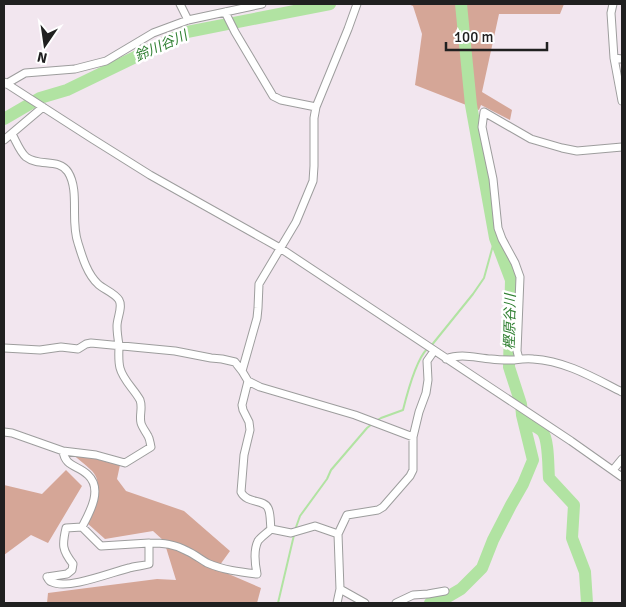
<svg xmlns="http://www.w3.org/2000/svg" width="626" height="607" font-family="Signika,'Noto Sans JP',sans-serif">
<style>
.forest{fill:#d5a697}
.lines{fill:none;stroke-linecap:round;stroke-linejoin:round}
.stream{stroke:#b1e3a2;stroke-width:2}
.river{stroke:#b1e3a2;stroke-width:12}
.minor-casing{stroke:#9d9d9d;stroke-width:9}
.minor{stroke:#fff;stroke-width:7}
.labels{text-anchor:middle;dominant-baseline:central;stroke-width:5;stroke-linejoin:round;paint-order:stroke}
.water-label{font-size:14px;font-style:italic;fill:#318033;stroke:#fff}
</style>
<rect width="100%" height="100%" fill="#f2e6ef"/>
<path class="forest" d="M408 4H564L560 14H499L482 92 512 110 510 120 481 105 479 110 415 85 422 34 413 6Z
M72 454 85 456 120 465 117 479 126 491 184 511 230 551 217 569 261 588 257 603H47L48 593 157 579 176 580 164 541 153 531 105 539 87 523C93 507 106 484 91 470 85 464 78 459 72 454Z
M66 470 82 486 48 543 31 535 4 555V485L42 494Z"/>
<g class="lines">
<path class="stream" d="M431 346 473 294 484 278 495 238
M376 421 381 418 403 410C407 394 416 360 427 349
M295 530 300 516 327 479 331 470 367 428 372 424
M278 603 294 535"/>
<path class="river" d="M4 119 40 98 67 90 187 32 330 4
M525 422C530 424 538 427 542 431 549 439 548 467 549 478L574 505 572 538 585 572 587 603
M430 603 444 599 461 589 482 568 493 540 511 505 523 484 533 460 522 415 521 404 509 367 511 280 495 238 471 105 461 4"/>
<g class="minor-casing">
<path id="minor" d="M180 4 188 20
M613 4 611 13 614 58 622 101
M225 12 235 32 273 96 281 100 316 107
M614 58 622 59
M4 82 91 138 150 175 280 248 571 441 622 477
M6 84 25 73 75 69 106 61 153 33 188 20 262 4
M4 140 43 107
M4 348 40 350 61 347 78 349 86 344 91 343 175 351 211 358 222 359 235 362 242 371 248 381 260 387 355 415 413 437
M446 359C461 353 476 358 491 359 499 360 507 360 514 360 521 359 527 358 533 359 566 361 594 378 622 392
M519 359 517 351 520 277 515 263 502 239 498 228 493 179 482 127 484 112 531 139 562 148 577 151 622 147
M242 371 257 318 258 308 259 284 296 222 313 181 314 166V118L316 107 348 29 357 4
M248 381 242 405 243 410 249 422 250 430 244 455 241 492C247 504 264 499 268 508 271 514 270 523 271 529
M4 432 12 433 63 451 96 455 125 463 151 447C150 443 150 439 148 436 146 432 142 427 141 423 139 415 143 408 140 400 134 389 123 380 120 368 118 360 119 352 119 345 118 339 117 332 117 326 117 318 123 307 119 300 115 293 103 289 98 284 87 274 82 256 78 243 70 221 80 191 68 172 59 158 39 167 26 157 20 152 16 141 12 134
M613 470 622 459
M82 527 101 546 149 543
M271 529 291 533 315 526 338 534
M47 577C48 579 50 582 52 582 68 590 112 572 129 568 135 566 142 566 149 564V543C163 543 175 544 187 551 194 554 200 559 207 563 223 570 240 572 257 574 255 564 253 551 258 541 261 537 267 533 271 529
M47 577 67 574 72 570 73 564C62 550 62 545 66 528L82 527C90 512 103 489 88 475 78 465 65 467 63 451
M337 603 340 589
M365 603 340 589 338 534 347 515 378 510 383 507 410 476 413 470V437L419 412 426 393 428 380 427 361 434 351
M396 603 413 595 428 594 445 591"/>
</g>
<use href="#minor" class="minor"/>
</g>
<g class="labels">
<g class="water-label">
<text transform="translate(161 46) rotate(-24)">鈴川谷川</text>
<text transform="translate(510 322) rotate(-89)">樫原谷川</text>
</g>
</g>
<rect width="626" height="607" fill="none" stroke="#202020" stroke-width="10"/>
<g transform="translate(45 45) rotate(193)" stroke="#ffffff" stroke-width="4" paint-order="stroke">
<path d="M0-4L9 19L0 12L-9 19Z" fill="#202020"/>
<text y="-8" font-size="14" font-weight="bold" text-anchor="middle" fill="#202020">N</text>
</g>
<path d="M446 42v8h101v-8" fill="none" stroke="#202020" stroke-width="2.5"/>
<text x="454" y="42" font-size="15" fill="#202020" stroke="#ffffff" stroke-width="4" paint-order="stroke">100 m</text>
</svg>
